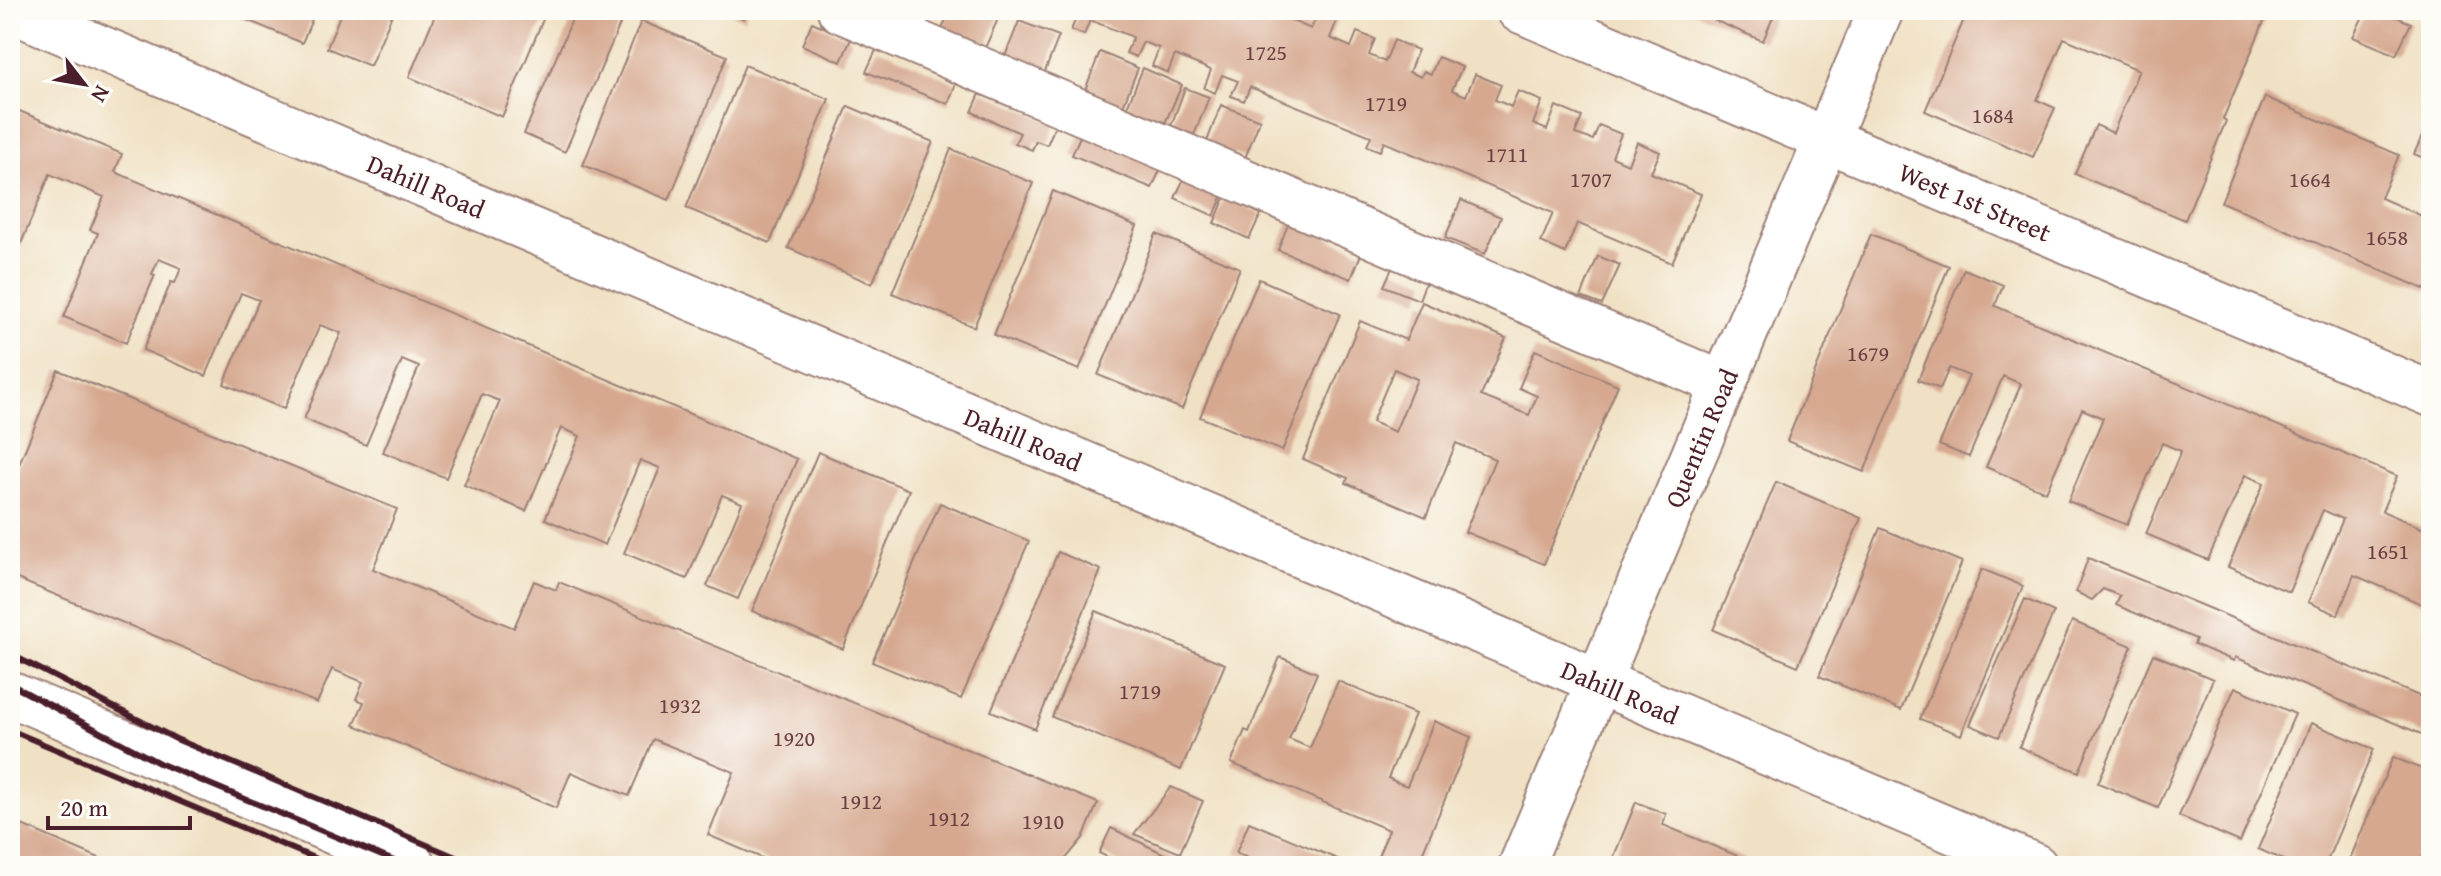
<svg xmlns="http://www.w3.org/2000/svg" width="2441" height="876" font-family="'Gentium Book Plus',serif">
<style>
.building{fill:#d6a88f;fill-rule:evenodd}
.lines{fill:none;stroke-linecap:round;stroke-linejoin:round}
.minor-casing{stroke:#9d8078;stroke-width:48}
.major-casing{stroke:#9d8078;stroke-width:48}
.minor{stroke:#fff;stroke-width:44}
.major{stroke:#fff;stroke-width:44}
.rail{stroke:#4a1f2b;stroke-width:6}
.labels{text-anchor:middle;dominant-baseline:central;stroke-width:6;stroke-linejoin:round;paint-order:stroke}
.number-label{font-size:22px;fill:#6d4144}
.street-label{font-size:26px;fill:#4a1f2b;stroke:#fdfcf7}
</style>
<rect width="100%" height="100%" fill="#fdfcf7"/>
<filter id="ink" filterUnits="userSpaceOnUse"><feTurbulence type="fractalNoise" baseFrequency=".0125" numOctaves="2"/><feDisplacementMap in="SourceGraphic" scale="16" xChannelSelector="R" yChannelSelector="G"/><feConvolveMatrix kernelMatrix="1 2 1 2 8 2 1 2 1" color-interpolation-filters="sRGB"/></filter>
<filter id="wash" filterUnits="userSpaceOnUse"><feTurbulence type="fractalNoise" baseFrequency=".006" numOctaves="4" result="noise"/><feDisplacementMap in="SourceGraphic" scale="32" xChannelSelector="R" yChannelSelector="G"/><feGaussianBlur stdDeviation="1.8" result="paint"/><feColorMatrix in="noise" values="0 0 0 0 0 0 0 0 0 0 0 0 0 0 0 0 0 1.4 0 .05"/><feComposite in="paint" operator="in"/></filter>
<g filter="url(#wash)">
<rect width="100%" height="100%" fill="#f0e1c4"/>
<g id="blocks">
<path class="building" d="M223 10H316L302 43Z
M342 10H394L370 66 327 48Z
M437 10H547L502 117 409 77Z
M576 10H613L624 15 565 152 524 134Z
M723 10H748L744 19Z
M950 10H1002L985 48 942 29Z
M1046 10H1062L1059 19 1044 13Z
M1068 10H1296L1292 21 1311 29 1319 10 1338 18 1330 38 1351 47 1357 32 1375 39 1369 55 1385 62 1394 40 1418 50 1409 72 1421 77 1424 71 1431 74 1438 57 1462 67 1452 90 1466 96 1475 74 1501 85 1495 100 1505 104 1511 107 1518 91 1542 101 1533 124 1547 130 1556 106 1582 117 1575 134 1593 140 1599 125 1621 134 1612 157 1628 164 1637 142 1660 152 1651 173 1701 194 1672 263 1577 223 1565 253 1541 242 1553 213 1384 142 1380 151 1367 146 1371 136 1250 87 1244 101 1231 96 1238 81 1222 75 1215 93 1204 88 1211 70 1175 55 1168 73 1152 66 1159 48 1143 42 1136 57 1126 53 1133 37 1090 20 1084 35 1071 30 1078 14Z
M1690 10H1776L1763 41Z
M1968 10H2262L2268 12 2223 119 2226 121 2185 220 2075 174 2096 125 2113 133 2139 70 2064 38 2037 100 2055 108 2033 157 1925 111Z
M2366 10H2380L2411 23 2396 55 2353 37Z
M641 21 727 56 669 200 583 165Z
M1019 21 1059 36 1044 74 1004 59Z
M812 22 851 39 841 62 802 45Z
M877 48 956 83 948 104 866 72Z
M1100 52 1138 68 1123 106 1085 90Z
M745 65 829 99 770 243 686 208Z
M1143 68 1182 85 1165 123 1127 107Z
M1185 88 1209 97 1194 135 1171 126Z
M981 91 1056 124 1047 145 1036 141 1032 150 1015 143 1020 133 972 112Z
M2265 97 2399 155 2381 198 2431 220V292L2221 202Z
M1221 105 1260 120 1245 158 1206 144Z
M848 106 933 142 872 284 788 248Z
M10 107 122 154 115 172 797 459 738 599 707 586 742 503 722 495 687 579 624 553 660 468 640 460 605 545 545 519 580 436 571 432 561 428 526 511 464 485 500 401 482 394 446 478 383 452 419 367 402 360 366 445 304 419 341 333 320 325 284 409 224 384 259 300 241 293 206 376 143 350 171 282 175 283 181 268 159 259 152 274 155 275 126 343 64 317 98 233 90 230 104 197 50 174 18 251 10 248Z
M2431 117V161L2414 154Z
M1081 134 1161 168 1152 188 1072 155Z
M951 149 1033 183 974 327 892 293Z
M1184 178 1223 195 1214 216 1175 198Z
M1053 191 1137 226 1079 370 994 335Z
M1225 197 1261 214 1249 239 1214 223Z
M1461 200 1501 217 1485 254 1445 238Z
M1289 222 1362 252 1351 279 1278 250Z
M1156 234 1240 268 1182 409 1098 375Z
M1871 234 1949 266 1864 472 1787 441Z
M1598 256 1620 265 1602 305 1581 297Z
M1392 268 1426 281 1419 300 1384 286Z
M1964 269 2003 285 1995 306 2397 476 2382 511 2431 532V608L2354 575 2338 615 2308 602 2343 519 2323 510 2289 592 2228 567 2264 483 2245 475 2208 560 2146 534 2181 451 2162 443 2127 525 2068 501 2103 418 2082 409 2046 492 1986 467 2021 384 2003 376 1969 457 1939 445 1969 376 1949 368 1940 389 1918 380Z
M1259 279 1340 314 1282 451 1200 417Z
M1422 302 1506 338 1481 396 1529 415 1537 396 1519 388 1535 350 1618 385 1544 564 1465 532 1495 459 1456 443 1426 517 1346 483 1348 478 1303 459 1360 321 1406 340ZM1394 369 1417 379 1395 432 1372 422Z
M58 370 397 509 373 569 514 628 534 581 556 590 559 582 1098 803 1083 838 1060 866H781L708 835 734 772 653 739 629 796 571 772 556 808 354 725 364 702 356 699 363 682 332 669 317 703 10 576V486Z
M818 452 909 490 843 649 752 611Z
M1776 482 1861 518 1798 666 1713 630Z
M940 503 1029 541 961 699 872 662Z
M1880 528 1962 562 1901 710 1819 676Z
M1058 552 1101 570 1035 729 991 711Z
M2088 558 2431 701V738L2235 657 2234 661 2194 644 2196 639 2116 605 2120 596 2103 589 2092 600 2076 592Z
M1982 569 2023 586 1961 735 1920 719Z
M2025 599 2054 612 1999 737 1970 725Z
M1096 611 1225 664 1181 770 1052 717Z
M2072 621 2132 646 2079 772 2019 747Z
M2153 654 2213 679 2158 808 2098 783Z
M1280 657 1317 673 1289 739 1310 748 1338 681 1415 714 1388 778 1396 782 1407 786 1434 721 1471 737 1417 866H1374L1389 830 1231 763 1245 730 1249 732Z
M2235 687 2295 714 2240 842 2179 816Z
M2311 723 2374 749 2325 866H2297L2258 849Z
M2393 757 2431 773V836L2419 866H2347Z
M1171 787 1203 801 1180 853 1134 834Z
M1636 802 1666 814 1663 825 1745 859 1742 866H1610Z
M10 820 118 866H10Z
M1249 822 1354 866H1267L1236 853Z
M1111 828 1189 866H1126L1099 853Z"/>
</g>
</g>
<g filter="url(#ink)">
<use href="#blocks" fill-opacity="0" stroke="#9d8078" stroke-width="2"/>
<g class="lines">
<g class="minor-casing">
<path id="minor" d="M11 10 2035 866
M840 10 1723 384
M1519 10 2431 394
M1521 866 1881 10"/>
</g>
<g class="major-casing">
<path id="major" d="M10 694 414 866"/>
</g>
<use href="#minor" class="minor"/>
<use href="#major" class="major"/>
<path class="rail" d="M10 654 176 739 477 866
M10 684 159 763 406 866
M10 730 333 866"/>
</g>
</g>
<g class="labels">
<g class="number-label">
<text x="1266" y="52">1725</text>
<text x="1386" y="103">1719</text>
<text x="1993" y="115">1684</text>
<text x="1507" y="154">1711</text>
<text x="1591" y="179">1707</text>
<text x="2310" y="179">1664</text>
<text x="2387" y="237">1658</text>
<text x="1868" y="353">1679</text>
<text x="2388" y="551">1651</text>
<text x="1140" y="691">1719</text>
<text x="680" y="705">1932</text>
<text x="794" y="738">1920</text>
<text x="861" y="801">1912</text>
<text x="949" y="818">1912</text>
<text x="1043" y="821">1910</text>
</g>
<g class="street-label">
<text transform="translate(426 186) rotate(23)">Dahill Road</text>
<text transform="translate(1975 202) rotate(23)">West 1st Street</text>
<text transform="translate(1701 438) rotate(-67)">Quentin Road</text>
<text transform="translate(1023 439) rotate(23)">Dahill Road</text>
<text transform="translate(1620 692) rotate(23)">Dahill Road</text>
</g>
</g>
<rect width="2441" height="876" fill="none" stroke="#fdfcf7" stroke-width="40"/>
<g transform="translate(84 84) rotate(121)" stroke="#fdfcf7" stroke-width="6" paint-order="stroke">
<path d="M0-6L14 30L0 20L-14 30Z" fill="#4a1f2b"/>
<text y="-12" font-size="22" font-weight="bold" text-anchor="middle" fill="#4a1f2b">N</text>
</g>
<path d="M48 816v12h142v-12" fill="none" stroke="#4a1f2b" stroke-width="4"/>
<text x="60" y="816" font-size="24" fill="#4a1f2b" stroke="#fdfcf7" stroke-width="6" paint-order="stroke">20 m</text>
</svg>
